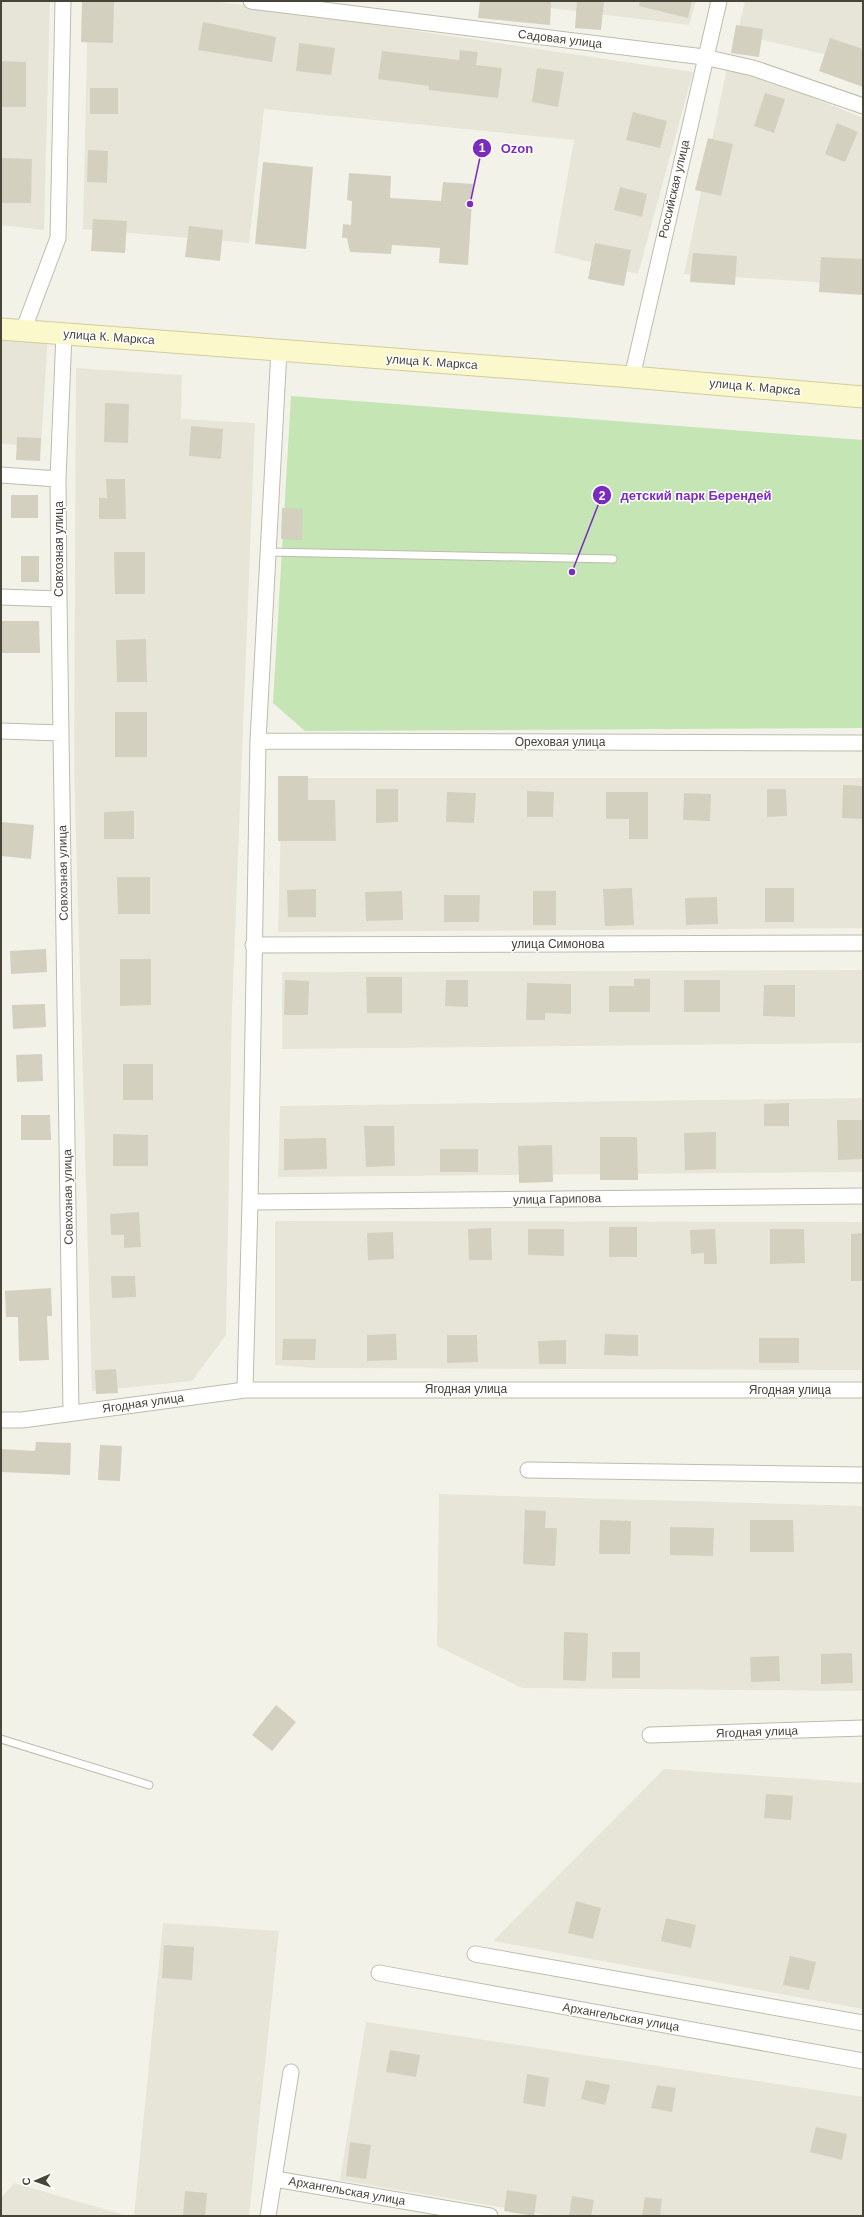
<svg xmlns="http://www.w3.org/2000/svg" width="864" height="2217" font-family="Arial,sans-serif">
<style>
.residential{fill:#e7e5d8}
.green{fill:#c5e5b5}
.building{fill:#d4d0bf}
.lines{fill:none;stroke-linecap:round;stroke-linejoin:round}
.service-casing{stroke:#bebcac;stroke-width:9}
.minor-casing{stroke:#bebcac;stroke-width:17}
.secondary-casing{stroke:#d0cd9c;stroke-width:23}
.service{stroke:#fff;stroke-width:7}
.minor{stroke:#fff;stroke-width:15}
.secondary{stroke:#fbf9cc;stroke-width:21}
.labels{text-anchor:middle;dominant-baseline:central;stroke-width:3;stroke-linejoin:round;paint-order:stroke}
.street-label{font-size:12px;fill:#474438;stroke:#fff}
.leader{fill:none;stroke:#7b2cbf;stroke-width:1.5}
.callout-dot{fill:#7b2cbf;stroke:#fff;stroke-width:1.5}
.mark-label{font-size:12px;text-anchor:middle;font-weight:bold;fill:#fff}
.callout-label{font-size:13px;text-anchor:middle;font-weight:bold;fill:#7b2cbf;stroke:#fff;stroke-width:3;stroke-linejoin:round;paint-order:stroke}
</style>
<rect width="100%" height="100%" fill="#f3f2e9"/>
<path class="residential" d="M1 1H50L44 230 1 225Z
M88 1H214L693 72 638 274 554 253 574 140 264 109 249 243 83 229Z
M494 1H696L689 25Z
M745 1H863V67L845 59 737 34Z
M728 63 863 118V285L684 274Z
M1 330 48 335 41 446 1 444Z
M76 368 182 375 181 419 255 423 232 1010 226 1335 192 1381 92 1391 74 767Z
M282 778H863V928L278 932Z
M863 970V1043L282 1049V972Z
M863 1098V1172L278 1177 280 1106Z
M275 1221 863 1222V1370L316 1368 275 1365Z
M439 1494 863 1506V1691L522 1688 437 1646Z
M664 1769 863 1783V2009L493 1941Z
M163 1923 279 1931 249 2216H134Z
M366 2022 863 2097V2216H553L340 2180Z
M14 2183 128 2216H1V2198Z"/>
<path class="green" d="M291 396 863 440V728L305 731 273 703Z"/>
<path class="building" d="M82 1H114L113 43 81 42Z
M480 1H551L550 25 478 18Z
M577 1H604L601 30 575 28Z
M640 1H692L688 18 639 6Z
M203 22 276 37 272 62 198 50Z
M736 25 763 29 759 57 731 53Z
M830 38 863 49V87L819 71Z
M299 43 335 48 331 75 296 71Z
M460 50 478 52 476 65 502 68 498 98 429 90V86L378 79 382 51 459 60Z
M1 61 26 62V107H1Z
M537 68 564 72 558 107 532 102Z
M90 88H118V114H90Z
M765 93 785 99 774 133 754 126Z
M633 112 667 121 660 148 626 140Z
M837 123 858 132 845 162 825 154Z
M708 138 733 144 721 196 695 190Z
M88 150 108 151 107 183 87 182Z
M1 158 32 159 31 203H1Z
M263 162 313 167 306 249 255 244Z
M349 173 391 176 390 198 441 201 443 182 473 184 468 265 439 263 440 248 392 245 391 254 350 252 347 238H342L343 224 351 225 352 201 347 200Z
M620 187 647 194 642 217 614 210Z
M93 219 127 221 125 253 91 251Z
M189 226 223 230 220 261 185 257Z
M595 243 631 250 624 286 588 279Z
M693 253 737 256 735 285 690 282Z
M821 257 863 259V295L819 292Z
M105 403 129 404 128 443 104 442Z
M191 426 223 429 221 459 189 456Z
M17 437 41 438 40 461 16 460Z
M106 479H125L126 519H99V498H107Z
M11 495H38V518H11Z
M282 508 303 509 302 540 281 539Z
M114 552H145V594H115Z
M21 556H39V582H21Z
M1 621H39L40 653H2Z
M146 639 147 682H117L116 640Z
M115 712H147V757H115Z
M278 776H308V800H335L336 841H278Z
M843 785 863 786V819L842 818Z
M376 789H398V822L376 823Z
M767 789H786L787 816 767 817Z
M527 791 554 792 553 817H527Z
M447 792 476 793 474 823 446 822Z
M606 792H648V839H629V819H606Z
M684 793 711 794 710 821 683 820Z
M134 811V839H104V812Z
M1 822 34 825 31 859 1 856Z
M117 877H150V914H118Z
M632 888 634 925 605 926 603 889Z
M765 888H794V922H765Z
M316 889V917H288L287 890Z
M402 891 403 920 366 921 365 892Z
M533 891H556V925H533Z
M444 895H480L479 922H444Z
M717 897 718 924 686 925 685 898Z
M46 949 47 972 11 974 10 951Z
M120 959H151V1005L120 1006Z
M366 977H402V1013H367Z
M634 979H650V1012H609V986H634Z
M285 980 309 981 308 1015H284Z
M446 980H468V1007L445 1006Z
M684 980H720V1012H684Z
M527 983 571 984V1014L545 1013V1020H526Z
M764 985H795V1017L763 1016Z
M45 1004 46 1027 13 1029 12 1005Z
M42 1054 43 1081 17 1082 16 1055Z
M123 1064H153V1100H123Z
M789 1103V1126H764V1104Z
M21 1115H50L51 1140H21Z
M837 1120H863V1159L838 1160Z
M364 1126H394L395 1166 366 1167Z
M716 1132V1169L685 1170 684 1133Z
M113 1134 148 1135V1166H113Z
M600 1137H637L638 1180H600Z
M326 1138 327 1169 284 1170V1139Z
M552 1145 553 1182 519 1183 518 1146Z
M440 1149H478V1172H440Z
M139 1212 141 1247 124 1248V1235H111L110 1214Z
M609 1227H637V1257H609Z
M491 1228 492 1260H469L468 1229Z
M528 1229H564V1256L528 1255Z
M715 1229 717 1264H704V1253L691 1254 690 1230Z
M770 1229H804L805 1263 770 1264Z
M393 1232 394 1259 368 1260 367 1233Z
M863 1233V1281H851V1234Z
M111 1276H135L136 1297 112 1298Z
M51 1288 52 1316H47L49 1360 19 1361 18 1317H6L5 1291Z
M396 1334 397 1360 367 1361V1335Z
M605 1334 638 1335V1356L604 1355Z
M447 1335H477L478 1362 447 1363Z
M759 1338H799V1363H759Z
M283 1339H316L315 1360H282Z
M566 1340V1364H539L538 1341Z
M116 1369 118 1393 96 1394 95 1370Z
M36 1442 71 1443 70 1475 1 1472V1449L35 1451Z
M100 1445 122 1446 120 1481 98 1480Z
M525 1510 546 1511 545 1528H557L555 1566 523 1564Z
M600 1520 631 1521 630 1554H599Z
M750 1520H793L794 1552H750Z
M670 1527 714 1528 713 1556 670 1555Z
M564 1632 588 1633 586 1681 563 1680Z
M612 1652H640V1678H612Z
M852 1653 853 1683 821 1684V1654Z
M779 1656 780 1681 751 1682 750 1657Z
M276 1705 296 1722 272 1751 252 1735Z
M766 1794 793 1796 791 1820 764 1818Z
M576 1901 601 1908 593 1939 568 1933Z
M666 1918 696 1925 691 1948 661 1941Z
M164 1945 194 1947 192 1980 162 1978Z
M790 1956 816 1962 809 1990 783 1985Z
M390 2050 420 2055 416 2077 386 2072Z
M527 2074 549 2078 545 2107 523 2103Z
M586 2080 610 2085 605 2105 581 2099Z
M657 2085 676 2088 672 2112 651 2108Z
M816 2127 847 2134 842 2160 810 2152Z
M350 2142 371 2145 366 2179 346 2176Z
M507 2190 537 2195 534 2216 504 2211Z
M185 2191 207 2193 205 2216H183Z
M572 2196 594 2200 591 2216H569Z
M645 2197 662 2199 660 2216H642Z"/>
<g class="lines">
<g class="service-casing">
<path id="service" d="M268 552 613 559
M1 1739 149 1785"/>
</g>
<g class="minor-casing">
<path id="minor" d="M251 1 704 57 753 68 863 106
M23 331 58 238 63 1
M64 333 58 479 59 599 71 1413
M632 377 719 1
M1 475 58 479
M1 597 59 599
M1 731 61 733
M258 741 863 743
M253 945 863 943
M250 1202 863 1196
M245 1390 250 1202 258 741 279 350
M1 1420H22L245 1390H863
M528 1470 863 1475
M650 1735 863 1728
M475 1954 863 2023
M379 1973 863 2061
M275 2179 490 2216
M268 2216 291 2072"/>
</g>
<g class="secondary-casing">
<path id="secondary" d="M1 329 632 377 863 397"/>
</g>
<use href="#service" class="service"/>
<use href="#minor" class="minor"/>
<use href="#secondary" class="secondary"/>
</g>
<g class="labels">
<g class="street-label">
<text transform="translate(560 39) rotate(7)">Садовая улица</text>
<text transform="translate(674 189) rotate(-77)">Российская улица</text>
<text transform="translate(109 337) rotate(4)">улица К. Маркса</text>
<text transform="translate(432 362) rotate(4)">улица К. Маркса</text>
<text transform="translate(755 387) rotate(5)">улица К. Маркса</text>
<text transform="translate(59 549) rotate(-90)">Совхозная улица</text>
<text x="560" y="742">Ореховая улица</text>
<text transform="translate(63 873) rotate(-91)">Совхозная улица</text>
<text x="558" y="944">улица Симонова</text>
<text transform="translate(68 1197) rotate(-91)">Совхозная улица</text>
<text transform="translate(557 1199) rotate(-1)">улица Гарипова</text>
<text x="466" y="1389">Ягодная улица</text>
<text x="790" y="1390">Ягодная улица</text>
<text transform="translate(143 1403) rotate(-8)">Ягодная улица</text>
<text transform="translate(757 1732) rotate(-2)">Ягодная улица</text>
<text transform="translate(621 2017) rotate(10)">Архангельская улица</text>
<text transform="translate(347 2191) rotate(10)">Архангельская улица</text>
</g>
</g>
<path class="leader" d="M470 204L482 148M572 572L602 495"/>
<g class="callout-dot">
<circle cx="470" cy="204" r="4"/>
<circle cx="572" cy="572" r="4"/>
<circle cx="482" cy="148" r="10"/>
<circle cx="602" cy="495" r="10"/>
</g>
<g class="mark-label">
<text x="482" y="152">1</text>
<text x="602" y="500">2</text>
</g>
<g class="callout-label">
<text x="517" y="153">Ozon</text>
<text x="696" y="500">детский парк Берендей</text>
</g>
<rect width="864" height="2217" fill="none" stroke="#474438" stroke-width="4"/>
<g transform="translate(36 2181) rotate(268)" stroke="#ffffff" stroke-width="3" paint-order="stroke">
<path d="M0-3L7 15L0 10L-7 15Z" fill="#474438"/>
<text y="-6" font-size="11" font-weight="bold" text-anchor="middle" fill="#474438">С</text>
</g>
</svg>
